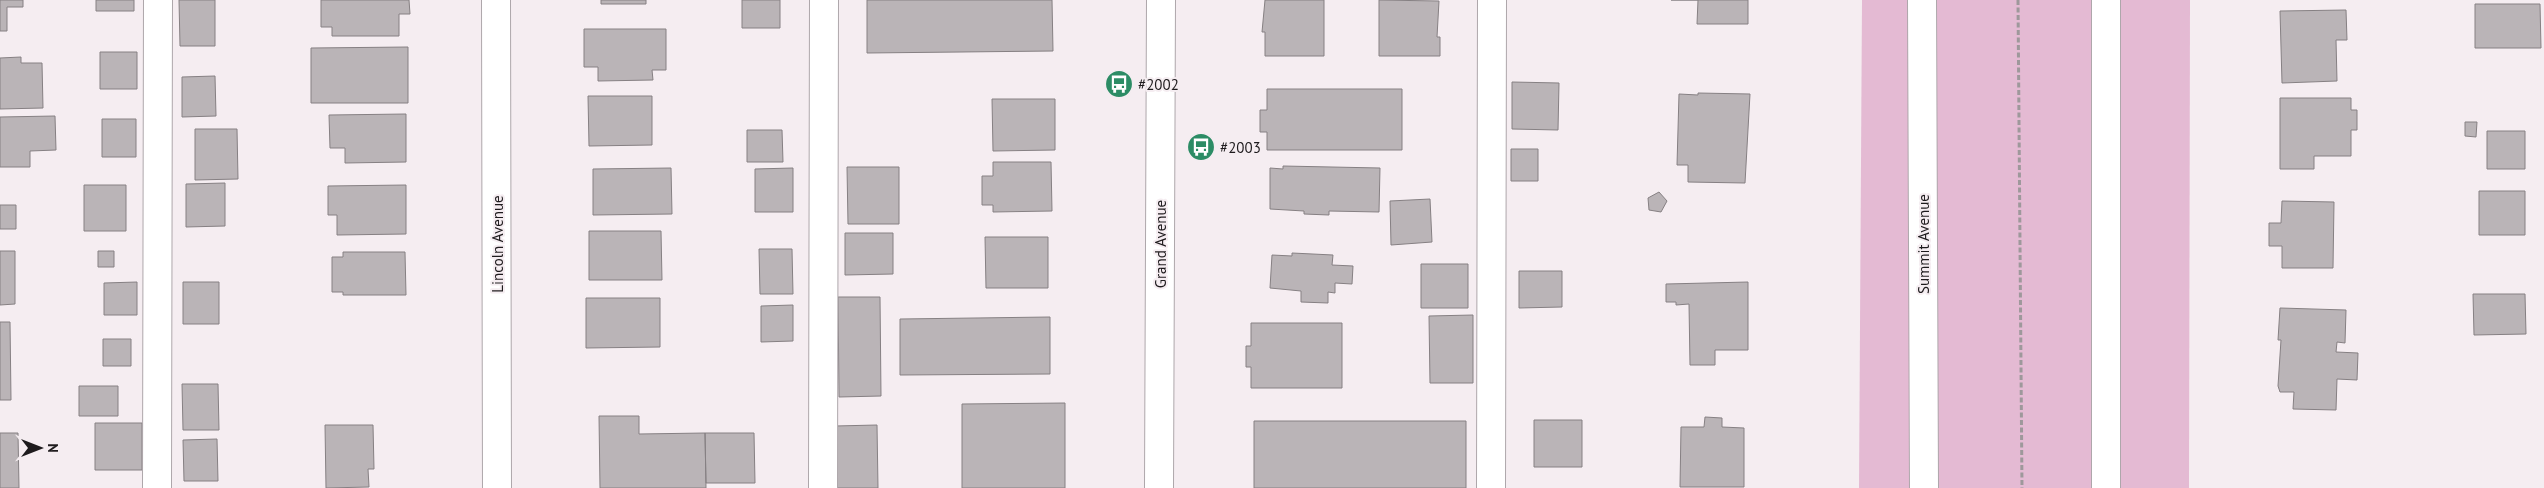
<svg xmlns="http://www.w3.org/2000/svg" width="2544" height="488" font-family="'PT Sans',sans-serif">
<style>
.green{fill:#e4bad3}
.building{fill:#bab4b7;stroke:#868083}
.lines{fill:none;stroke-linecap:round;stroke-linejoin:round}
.minor-casing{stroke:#aea7ab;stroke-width:30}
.major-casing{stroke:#aea7ab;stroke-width:30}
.path{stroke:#9e989b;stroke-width:3;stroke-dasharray:5 2.5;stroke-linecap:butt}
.minor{stroke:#fff;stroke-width:28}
.major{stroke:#fff;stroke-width:28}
.labels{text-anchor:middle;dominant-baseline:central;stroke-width:4;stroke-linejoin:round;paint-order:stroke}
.poi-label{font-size:15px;fill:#1e1b1d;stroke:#f5edf1;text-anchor:start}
.street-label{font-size:15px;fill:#1e1b1d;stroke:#f5edf1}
</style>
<rect width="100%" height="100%" fill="#f5edf1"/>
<path class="green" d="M1862 0H2190L2189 488H1859Z"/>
<path class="building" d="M0 0H23V7H7V31H0Z
M96 0H134V11H96Z
M179 0H215V46H180Z
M321 0H409L410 14H399V36H332V27H321Z
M601 0H646V4H601Z
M742 0H780V28H742Z
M867 0H1052L1053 51 867 53Z
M1265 0H1324V56H1265V32H1262Z
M1379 0 1439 1 1437 37H1440V56H1379Z
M1671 0H1748V24H1697L1698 0Z
M2475 4H2540L2541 48H2475Z
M2346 10 2347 40H2336L2337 81 2282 83 2280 11Z
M584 29H666V70H652L653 80 598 81V67H584Z
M408 47V103H311V48Z
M100 52H137V89H100Z
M21 57V63H42L43 108 0 109V58Z
M215 76 216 116 182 117V77Z
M1512 82 1559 83 1558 130 1512 129Z
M1267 89H1402V150H1267V132H1260V110H1267Z
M1698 93 1750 94 1745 183 1688 182V165H1677L1679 94 1698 95Z
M588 96H652V145L589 146Z
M2280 98H2351V110H2357V130H2351V156H2314V169H2280Z
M992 99H1055V150L993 151Z
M406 114V162L345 163V148H330L329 115Z
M55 116 56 150 30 151V167H0V117Z
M102 119H136V157H102Z
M2465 122H2477L2476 137 2465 136Z
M195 129H237L238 179 195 180Z
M747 130H782L783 162H747Z
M2487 131H2525V169H2487Z
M1511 149H1538V181H1511Z
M993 162H1051L1052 211 993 212V205H982V176H993Z
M1283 166 1380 168 1379 212 1329 211V215L1304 214V211L1270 209V168L1283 169Z
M847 167H899V224H848Z
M671 168 672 214 593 215V169Z
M793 168V212H755V169Z
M225 183V226L186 227V184Z
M84 185H126V231H84Z
M406 185V234L337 235V215H328V186Z
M2479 191H2525V235H2479Z
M1659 192 1667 201 1661 212 1649 210 1648 198Z
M1430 199 1432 242 1391 245 1390 201Z
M2282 201 2334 202 2333 268H2282V246H2269V223H2281Z
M0 205H16V229H0Z
M589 231H661L662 280H589Z
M845 233H893V274L845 275Z
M985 237H1048V288H986Z
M759 249H792L793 294H760Z
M0 251H15V304L0 305Z
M98 251H114V267H98Z
M343 252H405L406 295H343V292H332V257H343Z
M1292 253 1333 255 1332 265 1353 266 1352 284 1335 283V293L1328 292V303L1301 302V291L1270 288 1272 255 1292 256Z
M1421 264H1468V308H1421Z
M1519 271H1562V307L1519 308Z
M137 282V315H104V283Z
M183 282H219V324H183Z
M1748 282V350H1715V365H1690L1689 304 1676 305V302H1666V284Z
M2473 294H2525L2526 334 2474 335Z
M838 297H880L881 396 839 397Z
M586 298H660V347L586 348Z
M793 305V341L761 342V306Z
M2280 308 2346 310 2345 343 2337 342 2336 352 2358 353 2357 380 2337 379 2336 410 2293 409 2294 392H2280L2278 386 2281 340H2278Z
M1473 315V383H1430L1429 316Z
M1050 317V374L900 375V319Z
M0 322H10L11 400H0Z
M1251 323H1342V388H1251V367H1246V346H1251Z
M103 339H131V366H103Z
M182 384H218L219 430H183Z
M79 386H118V416H79Z
M1065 403V488H962V404Z
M599 416H639V434L705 433 706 488H600Z
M1705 417 1722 418V427L1744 428V487H1680L1681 427H1704Z
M1534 420H1582V467H1534Z
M1254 421H1466V488H1254Z
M95 423H142V470H95Z
M325 425H373L374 469H368L369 487 326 488Z
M877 425 878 488H836L835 426Z
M0 433H18L19 488H0Z
M705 433H754L755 483H706Z
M217 439 218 481H184L183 440Z"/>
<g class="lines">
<g class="minor-casing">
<path id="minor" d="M496 0 497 488
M1922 0 1924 488
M2106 0V488
M157 488 158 0
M823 488 824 0
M1491 488 1492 0"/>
</g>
<g class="major-casing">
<path id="major" d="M1159 488 1161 0"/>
</g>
<path class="path" d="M2018 0 2022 488"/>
<use href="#minor" class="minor"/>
<use href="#major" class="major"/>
</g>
<defs>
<g id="bus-disc" transform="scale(1.4375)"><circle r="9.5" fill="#2c8c65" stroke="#f5edf1"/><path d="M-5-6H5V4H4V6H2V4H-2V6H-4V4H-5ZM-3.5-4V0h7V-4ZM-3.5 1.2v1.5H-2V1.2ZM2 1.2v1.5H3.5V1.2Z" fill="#fff"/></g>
</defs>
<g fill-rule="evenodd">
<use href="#bus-disc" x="1119" y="84"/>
<use href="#bus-disc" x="1201" y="147"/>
</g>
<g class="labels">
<g class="poi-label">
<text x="1138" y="84">#2002</text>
<text x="1220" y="147">#2003</text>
</g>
<g class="street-label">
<text transform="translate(497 244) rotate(-90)">Lincoln Avenue</text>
<text transform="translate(1160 244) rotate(-90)">Grand Avenue</text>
<text transform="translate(1923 244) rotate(-90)">Summit Avenue</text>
</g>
</g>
<g transform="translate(40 448) rotate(90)" stroke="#f5edf1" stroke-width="4" paint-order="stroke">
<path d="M0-4L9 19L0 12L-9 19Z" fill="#1e1b1d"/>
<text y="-8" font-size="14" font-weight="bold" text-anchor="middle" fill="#1e1b1d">N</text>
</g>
</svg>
